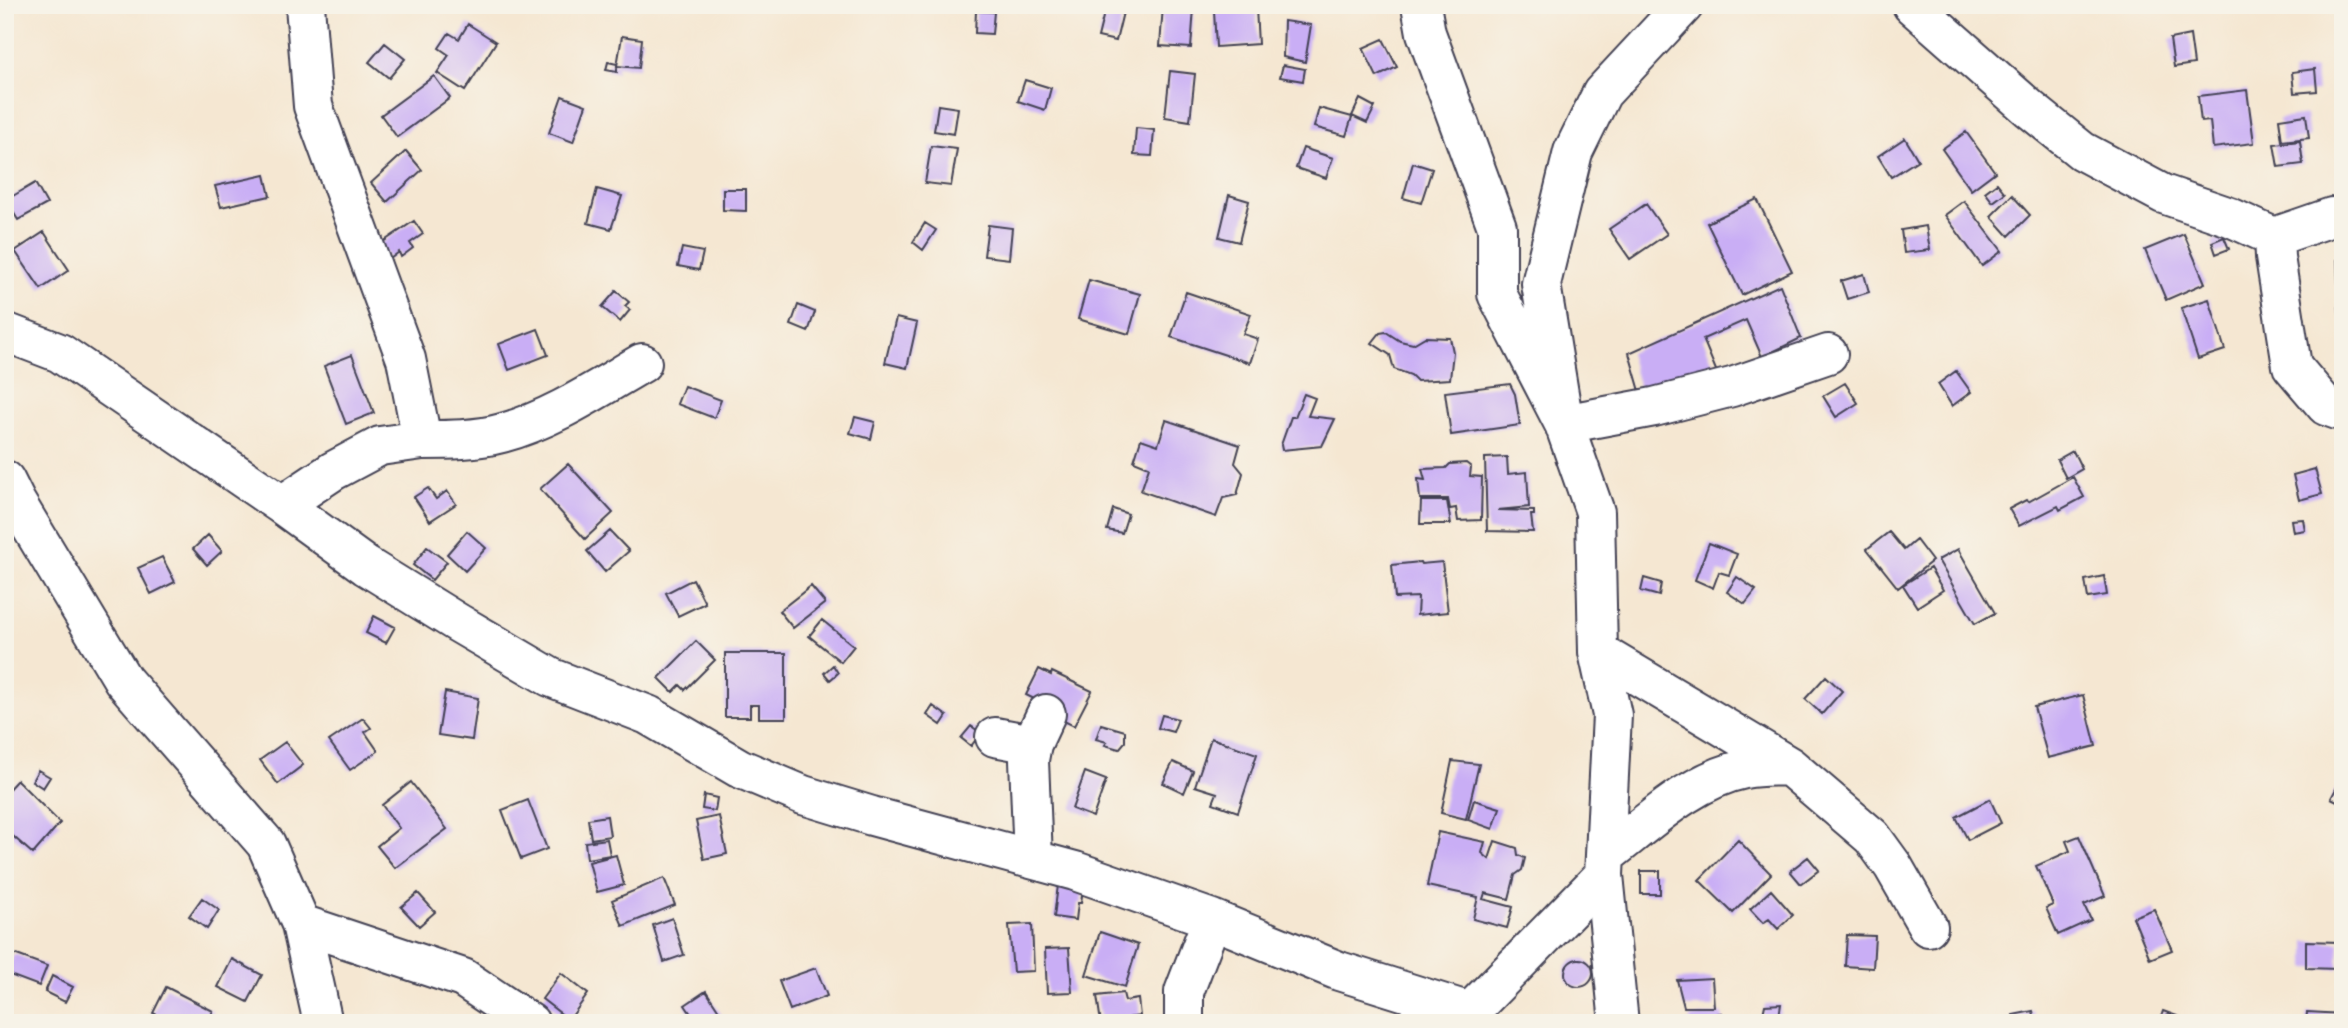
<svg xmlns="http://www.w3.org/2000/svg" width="2348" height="1028" font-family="Itim,sans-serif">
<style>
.building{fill:#c9aef5}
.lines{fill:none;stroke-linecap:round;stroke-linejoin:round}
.minor-casing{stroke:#424052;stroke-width:42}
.minor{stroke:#fff;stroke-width:38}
</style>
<rect width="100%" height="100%" fill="#f7f3e8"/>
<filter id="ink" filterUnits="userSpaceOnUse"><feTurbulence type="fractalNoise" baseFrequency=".0143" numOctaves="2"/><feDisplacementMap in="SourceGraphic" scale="14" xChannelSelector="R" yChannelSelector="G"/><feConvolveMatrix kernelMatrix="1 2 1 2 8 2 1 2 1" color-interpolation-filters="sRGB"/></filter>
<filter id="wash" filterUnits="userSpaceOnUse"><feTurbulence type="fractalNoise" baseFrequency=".00686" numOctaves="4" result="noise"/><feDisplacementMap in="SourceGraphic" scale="28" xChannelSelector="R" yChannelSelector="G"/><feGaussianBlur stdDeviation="1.57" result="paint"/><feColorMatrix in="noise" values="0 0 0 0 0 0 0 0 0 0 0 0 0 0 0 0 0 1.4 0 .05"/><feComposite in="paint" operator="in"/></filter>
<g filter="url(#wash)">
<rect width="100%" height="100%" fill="#f5e7d2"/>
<g id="blocks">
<path class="building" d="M1106 5 1124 8 1116 41 1098 37Z
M1163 6 1194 8 1191 48 1160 46Z
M1256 8 1258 44 1216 47 1214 11Z
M976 11 994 12 992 34 975 33Z
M1284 21 1311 25 1305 62 1283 57Z
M468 24 496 42 465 91 437 73 449 55 439 48 449 33 459 39Z
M2190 35 2194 64 2174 67 2170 39Z
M622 36 642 39 639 68 617 66Z
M1383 39 1397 67 1377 77 1363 48Z
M385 43 405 59 389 78 369 62Z
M608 62 617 64V72L606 70Z
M1283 65 1305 69 1303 81 1280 77Z
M2315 69 2317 91 2294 93 2292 72Z
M1170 71 1195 74 1190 121 1165 117Z
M434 76 450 98 397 137 381 115Z
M1025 80 1051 88 1045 110 1018 101Z
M2247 90 2254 143 2213 148 2210 121 2201 122 2198 96Z
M562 96 586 105 573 142 549 133Z
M1360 99 1375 107 1367 123 1352 116Z
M938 105 958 108 954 134 934 131Z
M1319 108 1352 117 1346 136 1314 127Z
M2306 115 2309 138 2282 141 2279 119Z
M1136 128 1154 130 1152 156 1134 155Z
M1966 132 1995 172 1971 190 1942 149Z
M1905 138 1918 160 1891 177 1878 156Z
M2300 141 2303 164 2278 167 2274 144Z
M931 146 957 149 951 186 925 183Z
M1303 148 1333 158 1326 178 1296 168Z
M406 151 422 170 387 202 371 183Z
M1413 163 1432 169 1421 203 1403 198Z
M265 175 270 196 221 207 215 186Z
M35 183 47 204 18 220 6 200Z
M1997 183 2005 193 1993 202 1985 192Z
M597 189 622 196 611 229 588 223Z
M723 189H746V211L723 210Z
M1229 195 1249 201 1239 242 1219 237Z
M2012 195 2030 215 2009 236 1991 216Z
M1757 199 1792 271 1742 295 1707 223Z
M1964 201 2002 251 1982 266 1945 215Z
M1646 204 1667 234 1630 259 1609 229Z
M414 221 423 234 410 243 413 248 401 257 399 252 390 259 380 244Z
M925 223 936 230 923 250 913 242Z
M988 225 1012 228 1009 259 984 256Z
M1926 226 1930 250 1904 253 1901 230Z
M44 232 69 270 41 289 15 251Z
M2184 234 2205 283 2166 300 2145 250Z
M2224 237 2229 249 2216 254 2212 242Z
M682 248 703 252 699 270 678 266Z
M2343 254V313L2339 314 2337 255Z
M1864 274 1869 292 1847 299 1841 281Z
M1089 280 1140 294 1129 334 1078 319Z
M1780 285 1801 338 1762 357 1746 320 1703 339 1718 375 1642 398 1629 353Z
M616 291 629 302 625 306 630 310 620 322 602 307Z
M1186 292 1251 314 1243 334 1258 339 1250 363 1171 337Z
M2209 299 2225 350 2198 359 2181 308Z
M798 305 815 312 808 332 791 325Z
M896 318 917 323 907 368 885 363Z
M538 329 548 355 509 370 499 344Z
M1386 332 1400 341 1413 344 1425 337 1450 338 1453 352 1450 379 1417 381 1411 375 1394 369 1390 355 1372 343 1380 333Z
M352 355 374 413 346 424 324 366Z
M1956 371 1971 392 1952 406 1938 384Z
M1845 383 1858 403 1836 417 1823 396Z
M1510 384 1515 394 1520 425 1451 435 1445 392Z
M684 386 721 400 714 418 677 404Z
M1304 394 1315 398 1308 416 1335 419 1322 446 1282 450 1281 445 1291 417H1295Z
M855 417 875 422 871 439 850 433Z
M1166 420 1240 445 1235 463 1243 473 1237 495 1223 498 1216 517 1141 491 1149 467 1134 461 1141 439 1158 445Z
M2073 451 2082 469 2066 478 2057 460Z
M1507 457 1508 474 1527 472 1529 507 1498 510 1534 511V515H1531L1533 532 1487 531 1485 458Z
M1466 463 1471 467 1470 476 1482 477 1481 520 1458 521 1456 508 1450 509 1448 499H1420L1418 479 1425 480 1422 469 1446 468 1450 464Z
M568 464 613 513 585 539 540 489Z
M2315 469 2322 494 2299 500 2293 475Z
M2073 477 2084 497 2060 510 2058 506 2019 526 2009 509 2026 500 2028 502Z
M428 488 436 499 447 491 456 504 430 521 414 497Z
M1421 501H1447L1451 524H1420Z
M1113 509 1128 514 1122 533 1107 530Z
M2303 519 2305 530 2293 532 2291 520Z
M467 531 486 548 465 571 447 554Z
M610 531 629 551 605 572 587 551Z
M1889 532 1904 550 1916 540 1932 561 1898 588 1867 549Z
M208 535 222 551 207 565 193 549Z
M1709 543 1737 554 1729 575 1719 572 1713 588 1695 580Z
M427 547 447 562 432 580 413 565Z
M1958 549 1995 613 1975 624 1938 560Z
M162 557 175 582 151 594 138 568Z
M1420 562 1421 564 1442 562 1448 612 1417 615 1418 597 1395 598 1392 565Z
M1930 568 1943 590 1917 607 1903 585Z
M2104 576 2107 595 2088 598 2085 580Z
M1737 577 1756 590 1745 604 1727 592Z
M1644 578 1661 583 1659 596 1641 591Z
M693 579 705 603 678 616 666 593Z
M811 586 825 603 793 628 779 611Z
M374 616 395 627 386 643 366 633Z
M822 620 854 646 841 662 809 636Z
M696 641 715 660 685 690 680 685 673 692 659 678Z
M725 653H786V718H759V705H750V717H725Z
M833 665 838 673 830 680 824 673Z
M1039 669 1051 675 1052 672 1092 691 1074 726 1054 716 1057 710 1026 695Z
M1826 676 1842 691 1822 714 1805 699Z
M445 692 478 698 472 740 438 735Z
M2083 695 2096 746 2048 758 2034 707Z
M933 706 947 716 941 725 927 715Z
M1162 715 1178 719 1173 732 1158 728Z
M363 718 371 728 365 732 378 751 350 770 329 741Z
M1101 724 1125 731V742L1119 749 1105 745 1107 742 1096 739Z
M971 726 981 733 971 746 961 738Z
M1211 738 1257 754 1238 812 1213 803 1217 793 1195 786Z
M285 742 303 765 278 784 260 760Z
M1452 761 1479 764 1466 819 1441 813Z
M1173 762 1193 771 1184 793 1163 783Z
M38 770 50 777 43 788 32 781Z
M1085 772 1106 780 1093 817 1072 809Z
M2343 776V804L2331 798Z
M17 780 60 823 33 854 5 829V793Z
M411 782 447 829 395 868 377 846 399 828 382 805Z
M704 795 717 798 715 811 702 809Z
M1990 799 2001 823 1968 840 1956 817Z
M528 800 547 849 521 859 502 810Z
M1474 800 1500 808 1493 829 1468 820Z
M607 816 610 836 591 839 588 819Z
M719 816 727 854 704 859 696 821Z
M1438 832 1485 842 1482 853 1489 859 1495 841 1517 848 1518 855 1525 858 1522 870 1515 875 1509 899 1485 893 1483 899 1513 907 1507 928 1473 919 1478 897 1427 886Z
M2079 836 2105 896 2084 905 2091 920 2058 935 2046 908 2053 905 2036 866 2070 851 2066 841Z
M607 839 610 855 587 859 585 842Z
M1738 840 1771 874 1733 913 1699 880Z
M616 855 624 885 597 892 589 862Z
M1808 857 1819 870 1801 884 1790 871Z
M1641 871H1660V894H1641Z
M664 878 675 905 623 926 612 900Z
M1058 885 1083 888 1081 903H1078L1076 920 1054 917Z
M1771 890 1793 915 1778 929 1769 919 1763 923 1750 909Z
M418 893 435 912 419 926 401 907Z
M202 898 219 910 207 929 189 916Z
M2154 909 2172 950 2150 959 2133 917Z
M672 918 684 955 664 962 653 925Z
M1032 924 1034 971 1013 972 1009 925Z
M1100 932 1138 945 1125 987 1086 975Z
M1847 935 1875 936 1873 968 1845 966Z
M2306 941 2339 942 2338 969 2306 968Z
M1069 948 1072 992 1047 993 1045 949Z
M14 954 47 966 39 986 7 974Z
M232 959 262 975 248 1002 218 987Z
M1565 973a14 14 0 1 1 28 0a14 14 0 1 1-28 0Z
M816 968 827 996 790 1010 779 981Z
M561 973 588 994 569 1020 542 999Z
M52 976 73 987 65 1002 45 992Z
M1712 978 1714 1007H1684L1677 980Z
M166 987 213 1011 207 1023H172L153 1013Z
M706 991 727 1023H697L685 1005Z
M1123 993 1125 1001 1138 999 1140 1016 1127 1018 1128 1023H1101L1097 996Z
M1781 1004 1778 1023H1761L1765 1005Z
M2033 1011 2036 1023H2014L2013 1015Z
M2163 1011 2185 1019 2184 1023H2159Z
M2307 1012 2343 1014V1023H2306Z
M1722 1013 1724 1023H1691L1690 1018Z"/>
</g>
</g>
<g filter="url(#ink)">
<use href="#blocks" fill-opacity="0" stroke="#424052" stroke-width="2"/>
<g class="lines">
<g class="minor-casing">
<path id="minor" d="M1421 5 1426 33 1497 227V294L1564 424 1654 407 1732 387 1828 354
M1912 5 2030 109 2082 151 2163 194 2230 217 2274 237 2275 257 2292 366 2326 406 2343 412
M2274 237 2332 217H2343
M5 332 60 353 282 505 366 566 458 623 550 677 648 715 739 768 803 795 872 816 1075 871 1212 919 1339 971 1470 1012
M422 440C449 440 476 440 502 433 551 420 599 388 642 363
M5 480 16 502 123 680 266 844 301 924 323 1023
M282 505 333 471 380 446 422 440 406 359 313 106 305 5
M1598 652 1789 766 1872 837 1893 866 1928 927
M995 737 1032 744
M1605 856C1647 824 1691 780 1745 769 1759 766 1775 767 1789 766
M1033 859 1029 760 1032 744 1046 714
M301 924 463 978 530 1023
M1184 1023V992L1212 919
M1467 1023 1470 1012 1604 875
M1619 1023 1604 875 1612 715 1598 652 1595 512 1564 424 1541 284 1573 152 1602 93 1684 5"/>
</g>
<use href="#minor" class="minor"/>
</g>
</g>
<rect width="2348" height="1028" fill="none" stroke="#f7f3e8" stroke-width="28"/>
</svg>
